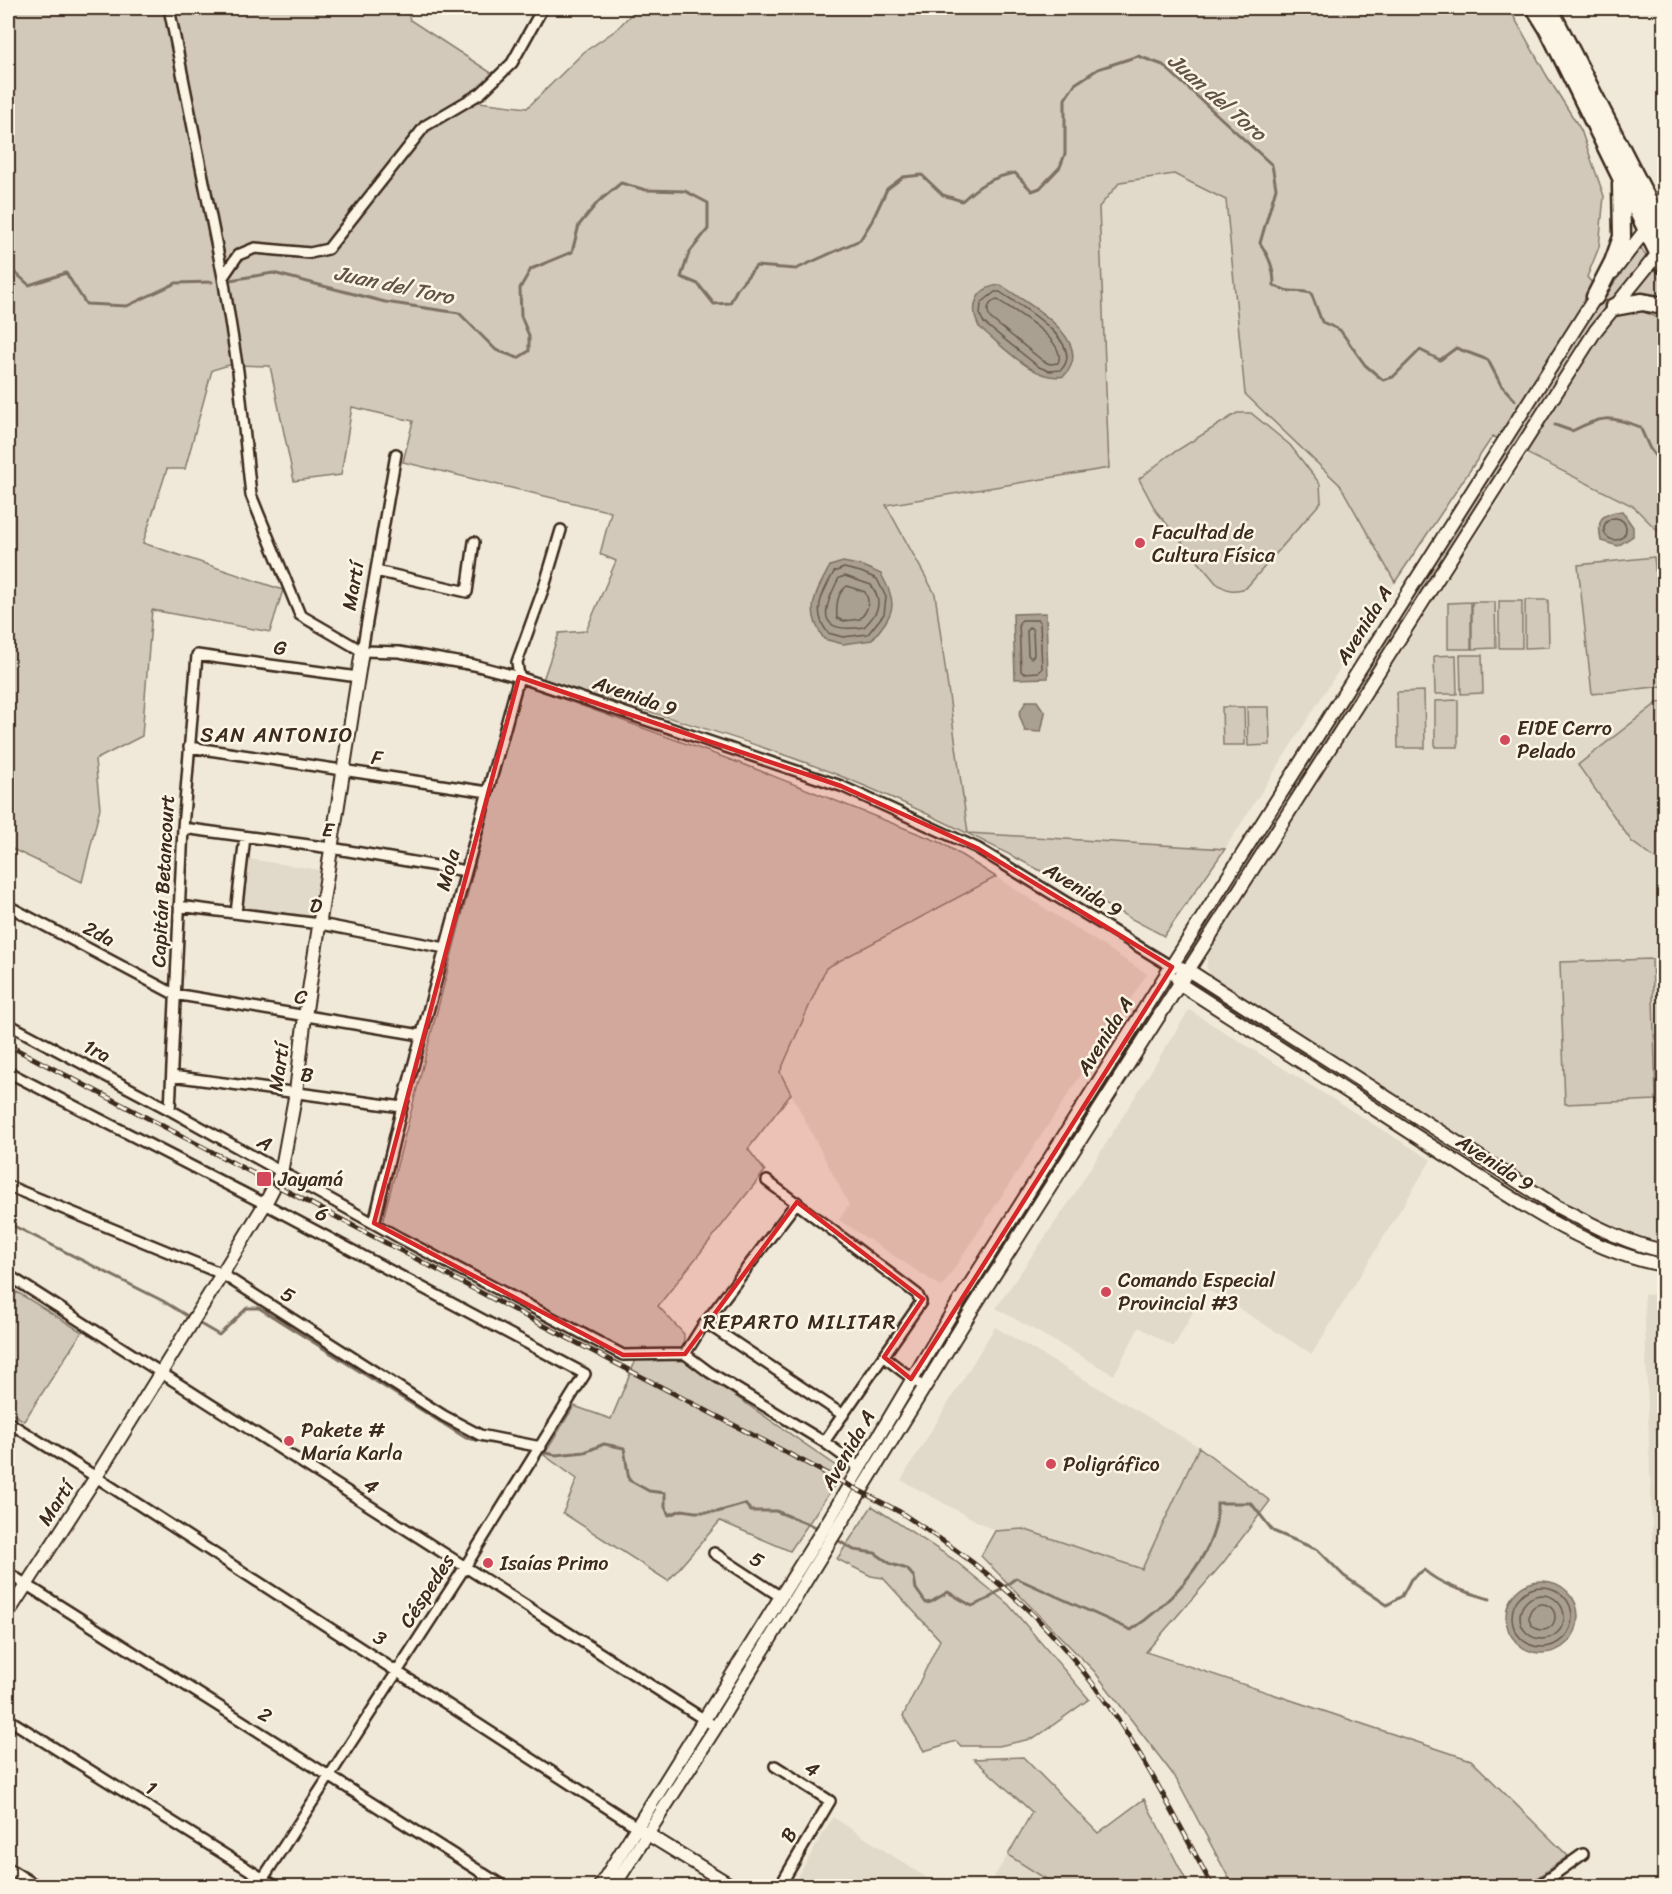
<svg xmlns="http://www.w3.org/2000/svg" width="1672" height="1894" font-family="Sriracha,sans-serif">
<style>
.built{fill:#e1d9c9}
.green{fill:#d2c9ba;stroke:#867a6c;stroke-width:1.5}
.water{fill:#aaa091;stroke:#7e7163;stroke-width:1.5}
.lines{fill:none;stroke-linecap:round;stroke-linejoin:round}
.shore{stroke:#67594c;stroke-width:1.5}
.stream{stroke:#7e7163;stroke-width:3}
.street-casing{stroke:#3b2a1e;stroke-width:14}
.secondary-casing{stroke:#3b2a1e;stroke-width:16}
.highway-casing{stroke:#3b2a1e;stroke-width:21}
.street{stroke:#fcf5e5;stroke-width:9}
.secondary{stroke:#fcf5e5;stroke-width:12}
.highway{stroke:#fcf5e5;stroke-width:16}
.rail-casing{stroke:#3b2a1e;stroke-width:5}
.rail{stroke:#fcf5e5;stroke-width:3;stroke-dasharray:9;stroke-linecap:butt}
.marked{fill:#d62828;fill-opacity:0.2;stroke:#d62828;stroke-width:4.5;stroke-linejoin:round}
.poi-dot{fill:#d1495b;stroke:#fcf5e5;stroke-width:2}
.labels{text-anchor:middle;dominant-baseline:central;stroke-width:5;stroke-linejoin:round;paint-order:stroke}
.poi-label{font-size:20px;fill:#3b2a1e;stroke:#fcf5e5;text-anchor:start}
.street-label{font-size:20px;fill:#3b2a1e;stroke:#fcf5e5}
.water-label{font-size:21px;font-style:italic;fill:#625346;stroke:#fcf5e5}
.neighbourhood-label{font-size:21px;letter-spacing:1.5px;fill:#3b2a1e;stroke:#fcf5e5}
</style>
<rect width="100%" height="100%" fill="#f0e9d9"/>
<filter id="ink" filterUnits="userSpaceOnUse"><feTurbulence type="fractalNoise" baseFrequency=".0167" numOctaves="2"/><feDisplacementMap in="SourceGraphic" scale="12" xChannelSelector="R" yChannelSelector="G"/><feConvolveMatrix kernelMatrix="1 2 1 2 8 2 1 2 1" color-interpolation-filters="sRGB"/></filter>
<g filter="url(#ink)">
<path class="built" d="M1174 174 1226 200 1245 394 1340 485 1395 582 1225 849 968 833 935 594 885 505 1109 468 1099 207 1120 182Z
M1528 454 1633 506 1664 537V1243L1598 1223 1246 1000 1211 976 1206 967 1208 954Z
M249 859 320 870 313 917 242 908Z
M996 877 1147 974 942 1287 839 1220 849 1205 780 1072 826 968Z
M1189 1010 1431 1160 1312 1354 1206 1288 1174 1347 1139 1327 1114 1375 996 1308 1070 1201Z
M1664 1294V1615H1655L1644 1295Z
M995 1327 1199 1447 1142 1570 1023 1530 995 1531 901 1480Z
M833 1817 939 1886H792Z
M1008 1855 1057 1886H988Z"/>
<path class="green" d="M8 8H406L410 20 499 78 479 102 527 108 584 52 616 30 637 8H1509L1547 76 1581 130 1604 196 1599 247 1587 277 1604 297 1640 246 1647 258 1619 314 1641 311 1664 320V537L1633 506 1514 447 1291 796 1289 794 1510 445 1493 436 1395 582 1340 485 1245 394 1226 200 1174 174 1120 182 1099 207 1109 468 886 505 935 594 968 833 1225 849 1164 936C1057 880 951 820 838 775 742 737 642 710 543 680L559 633 586 631 616 561 600 554 611 512 403 462 413 421 352 407 341 475 294 481 270 366 229 365 212 370 185 469H167L143 543 283 590 270 632 152 610 142 736 95 760 100 808 82 882 8 847Z
M1657 265 1664 286V301L1631 297Z
M1237 413H1251L1290 445 1320 484 1321 502 1246 588C1233 592 1227 591 1216 583L1156 511 1139 479 1168 456Z
M1654 557 1664 657V686L1592 694 1578 565Z
M1525 600H1548L1549 647 1525 648Z
M1499 601H1522V648H1499Z
M1471 602V649H1448V603Z
M1472 602H1495L1496 648 1472 649Z
M1456 655 1457 694H1435L1434 656Z
M1460 655H1482L1483 693 1461 694Z
M522 684 753 768 942 843 996 877 826 968 780 1072 791 1094 748 1149 765 1171 658 1306 684 1334 683 1360 844 1471 790 1551 720 1521 668 1581 563 1513 577 1479 544 1455 574 1406 611 1419 635 1362 381 1227Z
M1424 691 1425 748H1398L1397 692Z
M1458 700V747H1435V701Z
M1664 702V865L1632 842 1578 765 1657 703Z
M1222 707H1244L1245 745H1223Z
M1247 707H1269L1270 745 1248 746Z
M1652 959 1656 1100 1565 1104 1560 962Z
M17 1292 82 1332 24 1421 8 1411V1308Z
M1199 1447 1270 1501 1223 1563 1146 1652 1471 1760 1568 1856 1525 1886H1233L1175 1777 1094 1671 981 1556 995 1531 1023 1529 1142 1569Z
M872 1506 953 1559 1008 1604 1089 1699 1035 1738 999 1746H961L956 1741 924 1751 903 1716 940 1640 883 1578 871 1576 837 1559Z
M1023 1757 1098 1833 1144 1799 1189 1886H1057L1008 1855 1032 1812 974 1759Z"/>
<path class="water" d="M1001 285C1026 303 1098 340 1064 376 1035 383 1001 344 979 327 969 306 976 287 1001 285Z
M1622 511 1633 527V536L1618 546 1601 541C1597 520 1599 514 1622 511Z
M843 562 863 566 881 574C899 607 894 612 872 640L843 644 824 639C804 610 815 594 830 566Z
M1046 613 1048 678 1015 679 1013 614Z
M1026 701H1037L1045 713 1041 732 1025 731 1019 714Z
M1506 1617a36 36 0 1 1 72 0a36 36 0 1 1-72 0Z"/>
<g class="lines">
<path class="shore" d="M995 292H1000C1019 305 1087 343 1061 370L1049 371 1039 367 984 323 980 315 981 303Z
M998 300C1014 311 1068 341 1058 363L1050 364 1043 361 990 318C986 310 988 301 998 300Z
M1604 529a11 11 0 1 1 22 0a11 11 0 1 1-22 0Z
M844 568 861 572 877 579 886 597 884 614 868 634 843 637 828 633C811 612 822 593 834 572Z
M845 576 871 585C883 603 879 612 864 627 817 634 821 612 839 578Z
M847 586 865 592C871 603 868 610 860 619L844 621 837 618C836 605 837 593 847 586Z
M1022 620H1038L1040 622 1042 669 1039 672 1023 673 1021 671 1019 623Z
M1030 627 1033 630 1034 655 1031 658 1028 655 1027 630Z
M1512 1617a30 30 0 1 1 60 0a30 30 0 1 1-60 0Z
M1520 1617a22 22 0 1 1 44 0a22 22 0 1 1-44 0Z
M1529 1617a13 13 0 1 1 26 0a13 13 0 1 1-26 0Z"/>
<path class="stream" d="M8 266 29 285 66 273 86 304 127 306 176 283 212 282
M230 280 273 273 385 302 459 313 496 350 518 358 529 351V336L521 316 520 288 531 269 572 252 579 225 598 202 621 183 646 190 685 191 708 203V229L689 253 681 277 698 284 714 304 730 303 737 289 756 266 796 269 860 240 872 221 887 189 903 177 922 175 943 195 962 201C979 185 992 177 1015 173L1032 191 1040 188 1060 167 1065 154V99L1075 84 1098 69 1138 56 1163 65 1272 165 1276 188 1260 243C1269 257 1274 268 1274 285 1291 295 1294 289 1311 293L1322 322 1340 330 1365 365 1383 380 1393 377 1420 350 1440 360 1456 348 1488 360 1501 385 1515 400
M1555 425 1572 431C1603 416 1608 415 1640 427L1650 449 1664 468
M8 1223 163 1301 189 1317
M195 1321 219 1335 247 1308H259L466 1438 534 1451
M540 1452 556 1455 585 1452 604 1444 624 1448 629 1480 649 1491 665 1493V1507L669 1515 682 1510 695 1512H717L745 1504 751 1511H776L818 1528
M834 1538 854 1550 875 1553 891 1564 907 1569 914 1577 916 1589 926 1603 931 1602 948 1592 972 1606 988 1599 1016 1578 1131 1630C1166 1607 1208 1564 1216 1522 1217 1516 1217 1509 1217 1503H1251L1273 1531 1318 1550 1344 1576 1387 1605 1402 1596 1411 1579 1424 1570C1442 1586 1467 1592 1490 1599"/>
<g class="street-casing">
<path id="street" d="M169 8 223 277 238 371 251 495 300 615 362 651 399 652 474 665 519 677 841 786 977 848 1172 967
M223 277 238 255 255 248 310 253 328 249 425 126 481 93 512 63 541 11V8
M376 571 467 592 474 542
M362 651 396 454
M189 747 488 792
M183 828 331 848 466 871
M8 906 174 994 421 1035
M179 906 320 924 445 948
M236 913 245 837
M8 1024 170 1110 400 1238 623 1355 685 1354 709 1372 824 1442 860 1468
M8 1072 265 1204 585 1374 465 1567 258 1886
M172 1076 402 1107
M170 1110 183 828 197 655 358 677
M767 1181 917 1294 921 1302 824 1442
M8 1186 222 1274 444 1416 480 1435 541 1447
M374 1223 402 1107 519 677 517 662 544 587 561 530
M8 1275 716 1727
M706 1323 843 1415
M685 1354 702 1327 797 1202
M884 1357 918 1383
M8 1422 96 1477 637 1827
M714 1553 781 1597
M8 1573 503 1886
M8 1719 275 1886
M775 1766 830 1801 780 1886
M8 1868 37 1886
M1538 1886 1583 1854"/>
</g>
<g class="secondary-casing">
<path id="secondary" d="M1613 272 1650 224
M1181 968 1188 970 1556 1206C1591 1224 1625 1243 1664 1251
M1177 978 1180 984C1264 1038 1347 1091 1430 1145 1500 1189 1581 1251 1664 1265
M8 1613 96 1477 222 1274 265 1204 281 1173 296 1092 305 1016 362 651
M641 1830 732 1886
M600 1886 827 1523 950 1316 1599 291
M614 1886 716 1727 973 1308 1596 330 1664 246"/>
</g>
<g class="highway-casing">
<path id="highway" d="M1535 8 1548 29 1664 265
M1549 8 1664 232
M1595 297 1613 262 1622 237 1621 184
M1614 307 1642 302 1664 306"/>
</g>
<use href="#street" class="street"/>
<use href="#secondary" class="secondary"/>
<use href="#highway" class="highway"/>
<g class="rail-casing">
<path id="rail" d="M8 1045 900 1512C939 1538 978 1564 1013 1596 1103 1675 1157 1782 1212 1886"/>
</g>
<use href="#rail" class="rail"/>
</g>
</g>
<path class="marked" d="M519 677 841 786 977 848 1172 967 911 1379 884 1357 923 1299 797 1202 685 1354 623 1355 374 1223Z"/>
<g class="poi-dot">
<circle cx="1140" cy="543" r="6"/>
<circle cx="1505" cy="740" r="6"/>
<rect x="256" y="1171" width="16" height="16" rx="3"/>
<circle cx="1106" cy="1292" r="6"/>
<circle cx="289" cy="1441" r="6"/>
<circle cx="1051" cy="1464" r="6"/>
<circle cx="488" cy="1563" r="6"/>
</g>
<g class="labels">
<g class="poi-label">
<text x="1152" y="532">Facultad de<tspan x="1152" dy="23">Cultura Física</tspan></text>
<text x="1517" y="728">EIDE Cerro<tspan x="1517" dy="23">Pelado</tspan></text>
<text x="278" y="1179">Jayamá</text>
<text x="1118" y="1280">Comando Especial<tspan x="1118" dy="23">Provincial #3</tspan></text>
<text x="301" y="1430">Pakete #<tspan x="301" dy="23">María Karla</tspan></text>
<text x="1063" y="1464">Poligráfico</text>
<text x="500" y="1563">Isaías Primo</text>
</g>
<g class="street-label">
<text transform="translate(353 586) rotate(-80)">Martí</text>
<text transform="translate(1364 625) rotate(-58)">Avenida A</text>
<text transform="translate(280 648) rotate(8)">G</text>
<text transform="translate(635 696) rotate(19)">Avenida 9</text>
<text transform="translate(377 758) rotate(9)">F</text>
<text transform="translate(328 830) rotate(8)">E</text>
<text transform="translate(448 870) rotate(-75)">Mola</text>
<text transform="translate(163 881) rotate(-87)">Capitán Betancourt</text>
<text transform="translate(1083 890) rotate(31)">Avenida 9</text>
<text transform="translate(316 906) rotate(9)">D</text>
<text transform="translate(99 934) rotate(28)">2da</text>
<text transform="translate(301 997) rotate(9)">C</text>
<text transform="translate(1105 1036) rotate(-58)">Avenida A</text>
<text transform="translate(97 1051) rotate(28)">1ra</text>
<text transform="translate(279 1067) rotate(-82)">Martí</text>
<text transform="translate(307 1075) rotate(8)">B</text>
<text transform="translate(265 1143) rotate(29)">A</text>
<text transform="translate(1495 1163) rotate(33)">Avenida 9</text>
<text transform="translate(322 1214) rotate(28)">6</text>
<text transform="translate(288 1295) rotate(32)">5</text>
<text transform="translate(848 1450) rotate(-60)">Avenida A</text>
<text transform="translate(371 1486) rotate(33)">4</text>
<text transform="translate(56 1503) rotate(-57)">Martí</text>
<text transform="translate(757 1560) rotate(33)">5</text>
<text transform="translate(427 1591) rotate(-57)">Céspedes</text>
<text transform="translate(380 1638) rotate(33)">3</text>
<text transform="translate(265 1715) rotate(32)">2</text>
<text transform="translate(812 1769) rotate(32)">4</text>
<text transform="translate(151 1788) rotate(32)">1</text>
<text transform="translate(789 1835) rotate(-59)">B</text>
</g>
<g class="water-label">
<text transform="translate(1217 97) rotate(41)">Juan del Toro</text>
<text transform="translate(394 285) rotate(12)">Juan del Toro</text>
</g>
<g class="neighbourhood-label">
<text x="277" y="735">SAN ANTONIO</text>
<text x="800" y="1322">REPARTO MILITAR</text>
</g>
</g>
<rect width="1672" height="1894" fill="none" stroke="#fcf5e5" stroke-width="30"/>
<rect x="15" y="15" width="1642" height="1864" fill="none" stroke="#3b2a1e" stroke-width="2" filter="url(#ink)"/>
</svg>
